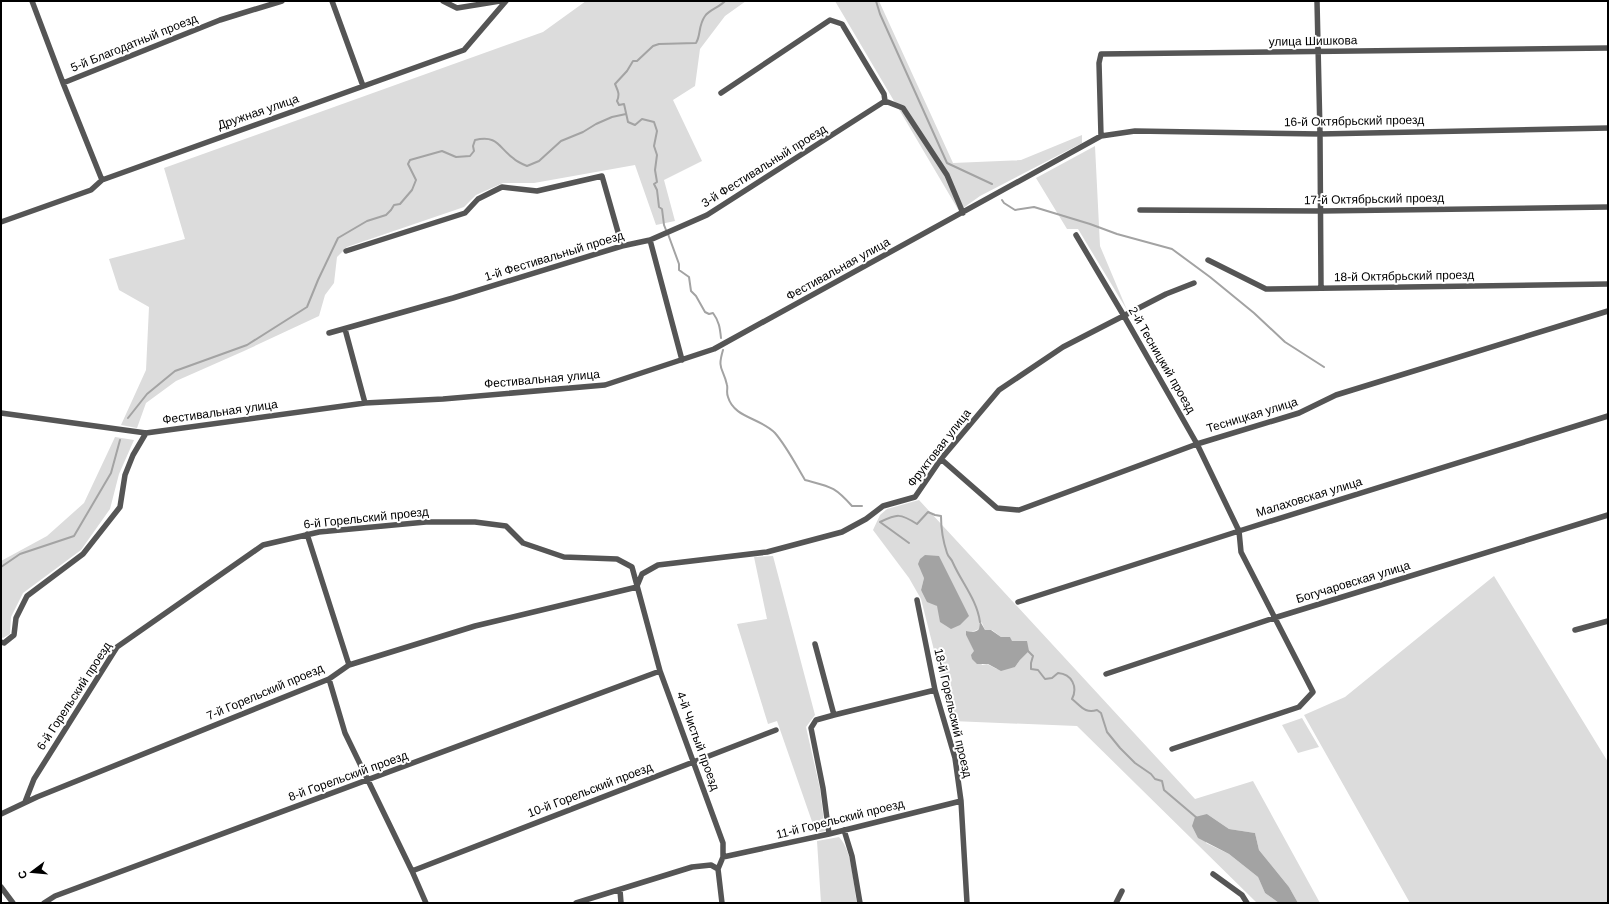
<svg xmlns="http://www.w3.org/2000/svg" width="1609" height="904" font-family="Helvetica,sans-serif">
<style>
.green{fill:#dcdcdc;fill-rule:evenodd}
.water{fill:#a3a3a3}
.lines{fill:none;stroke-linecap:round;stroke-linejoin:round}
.stream{stroke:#a3a3a3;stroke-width:2}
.minor{stroke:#555;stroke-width:5.5}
.labels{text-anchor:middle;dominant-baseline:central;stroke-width:4;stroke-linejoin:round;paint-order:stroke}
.street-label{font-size:12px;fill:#000;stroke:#fff}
</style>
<rect width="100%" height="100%" fill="#fff"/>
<path class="green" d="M586 1H746L725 16 700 49 695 86 673 100 702 161 664 180 675 221 656 225 635 165 534 183H503L476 195 464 207 347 247 337 257 334 283 325 295 319 316 244 351 176 381 146 403 137 428 121 425 146 370 149 307 119 290 109 259 185 239 164 168 543 32Z
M835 1H879L953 163 1021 160 1082 135V143L980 196 959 211Z
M1095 146 1100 246 1127 310 1078 229H1067L1036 178Z
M115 437 134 440 119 474 110 509 81 550 23 593 11 617 10 634 3 638 1 637V561L47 536 84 503Z
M919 500 1195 799 1253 781 1320 903H1298L1289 887 1259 850 1255 833 1229 829 1207 814 1206 843 1229 854 1258 877 1265 893 1279 903H1257L1077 726 952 721 921 599 909 578 873 530 880 515 887 509ZM924 578 951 629 937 606 921 590ZM980 622 982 623 985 630H992L1001 637H1010L1011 641 1029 651 1020 660 1015 667 997 669 987 664 982 665 966 635V631L972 632 979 629Z
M773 556 815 715 806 727 820 789 825 831 816 833 777 721 768 724 737 624 767 619 754 557Z
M1494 576 1608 762V903H1410L1304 715 1345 697Z
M1302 718 1319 747 1298 753 1282 725Z
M839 837C853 852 853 884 857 903H821L817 841Z"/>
<path class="water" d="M925 555 939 556 969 616 960 625 951 629 940 622 937 606 927 602 921 590 924 578 918 564 920 559Z
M980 621 985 630H991L1001 637H1010L1012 641H1027L1029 651 1020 660 1015 667 1001 671 988 664H977L972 659 971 655 974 651 966 635V631C971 632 975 633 979 629Z
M1207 814 1229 829 1255 833 1259 850 1289 887 1298 903H1279L1265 893 1258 877 1229 854 1198 838 1192 826 1195 817Z"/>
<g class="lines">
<path class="stream" d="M876 1 880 14 947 163 992 184
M1002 200 1004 203 1015 210 1034 207 1090 224 1117 234 1172 249 1210 277 1254 313 1285 342 1324 367
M666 230 664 225 662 209 659 207 657 190 654 184 657 182 655 170 657 155 654 146 657 131 654 122 642 119 635 125 628 122 624 104 619 105 617 101C620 94 618 91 615 84L627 71 633 61H637L653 46 659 44 696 43C701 35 698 26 705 16 709 10 720 7 725 1
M668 234 679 264V270L689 277 691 291 696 296 705 312 709 314 713 313C719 321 720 328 721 338
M723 350C717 370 723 367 727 385 728 389 726 392 728 397 734 418 761 418 775 433 787 447 796 465 805 480 831 487 834 486 852 506H862
M128 418 147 394 175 371 247 345 307 307 318 280 338 238 367 221 386 215 391 210 394 205 400 204 412 190 416 180 408 164 410 160 442 151 456 157 470 156 474 151 473 146 475 140C498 135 498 147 513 158 517 162 522 164 527 166L539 161 561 141 583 132 596 124 612 117 626 114
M880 522C897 514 900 513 917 524L928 512 935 515 941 516C941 528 943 541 947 553 948 557 952 559 953 563 962 583 977 600 980 622
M880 522 909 543
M1 567 20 554 74 536 111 473 120 440
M1028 651 1033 656 1031 663V669L1038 670 1045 679 1052 678 1058 673C1072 674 1078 687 1072 699 1081 706 1085 714 1097 710L1101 713 1107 732 1120 748 1135 763 1151 774 1155 779 1162 781 1164 790 1197 818"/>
<path class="minor" d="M32 1 63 83 102 180
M332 1 363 86
M443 1 457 8 500 1
M1317 1 1320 134 1321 288
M63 83 220 20 282 1
M721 93 830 20 842 24 884 94 885 101
M885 101 903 108 947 175 963 213
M1101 136 1099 63 1101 54 1608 48
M1140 210 1320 211 1608 207
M1 222 91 190 102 180 464 50 506 1
M1076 235 1124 316 1197 444 1239 531 1241 552 1313 692 1299 707 1172 749
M650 240 682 360
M346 251 465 213 478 199 502 187 537 191 602 176 622 246
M1208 260 1266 289 1608 284
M345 329 365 403
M329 333 453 298 622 246 650 240 707 215 885 101
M1 413 146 433 365 403 443 399 605 385 714 349 1101 136 1135 131 1320 134 1608 128
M941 459 997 508 1019 510 1197 444 1299 413 1336 395 1608 311
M307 534 349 665
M637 586 642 574 658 565 767 552 842 532 866 519 883 506 915 497 941 459 999 390 1063 347 1166 294 1194 283
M917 600 935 690 955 758 961 801 967 903
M1018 602 1239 531 1608 416
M1575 630 1608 621
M1 642 4 643 14 635 16 618 27 596 83 554 120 507 125 475 133 455 146 433
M815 644 834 715 816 720 811 728 823 788 829 834
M1106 674 1274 618 1608 515
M329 679 345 733 412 871 426 903
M834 715 935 690
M25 802 34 779 117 647 263 545 319 532 426 522H475L506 526 523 543 564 557 617 559 632 567 660 671 723 843V857L718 869 722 903
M1 814 37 797 329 679 349 665 475 626 637 587
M844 830 852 856 860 903
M723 857 829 834 961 801
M412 871 776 730
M1213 874 1242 895 1247 903
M1 887 13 903
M620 890 621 903
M44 903 55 896 660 671
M576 903 692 867 711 865 718 869
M1116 903 1122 891"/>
</g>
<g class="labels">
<g class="street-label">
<text transform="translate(1313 41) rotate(-1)">улица Шишкова</text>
<text transform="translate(134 43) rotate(-22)">5-й Благодатный проезд</text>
<text transform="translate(258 112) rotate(-19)">Дружная улица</text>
<text transform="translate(1354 121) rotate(-1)">16-й Октябрьский проезд</text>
<text transform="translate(764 166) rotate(-32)">3-й Фестивальный проезд</text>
<text transform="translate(1374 199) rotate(-1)">17-й Октябрьский проезд</text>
<text transform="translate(554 256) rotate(-17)">1-й Фестивальный проезд</text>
<text transform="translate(838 269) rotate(-29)">Фестивальная улица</text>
<text transform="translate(1404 276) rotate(-1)">18-й Октябрьский проезд</text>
<text transform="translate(1162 360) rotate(60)">2-й Тесницкий проезд</text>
<text transform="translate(542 379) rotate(-5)">Фестивальная улица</text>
<text transform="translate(220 412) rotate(-8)">Фестивальная улица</text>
<text transform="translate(1252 415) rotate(-17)">Тесницкая улица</text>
<text transform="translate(939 448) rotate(-52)">Фруктовая улица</text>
<text transform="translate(1309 497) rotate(-17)">Малаховская улица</text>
<text transform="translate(366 518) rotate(-6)">6-й Горельский проезд</text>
<text transform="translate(1353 582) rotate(-17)">Богучаровская улица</text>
<text transform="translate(265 692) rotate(-23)">7-й Горельский проезд</text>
<text transform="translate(74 696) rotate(-57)">6-й Горельский проезд</text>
<text transform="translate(953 713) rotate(77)">18-й Горельский проезд</text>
<text transform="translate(698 741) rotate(70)">4-й Чистый проезд</text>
<text transform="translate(348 776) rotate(-20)">8-й Горельский проезд</text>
<text transform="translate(590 790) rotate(-21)">10-й Горельский проезд</text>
<text transform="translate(840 819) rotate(-14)">11-й Горельский проезд</text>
</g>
</g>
<rect width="1609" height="904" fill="none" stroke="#000000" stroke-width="4"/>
<g transform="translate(32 872) rotate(254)" stroke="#ffffff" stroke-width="3" paint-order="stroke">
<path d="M0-3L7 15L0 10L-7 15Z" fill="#000000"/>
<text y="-6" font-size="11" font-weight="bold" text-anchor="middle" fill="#000000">С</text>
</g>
</svg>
